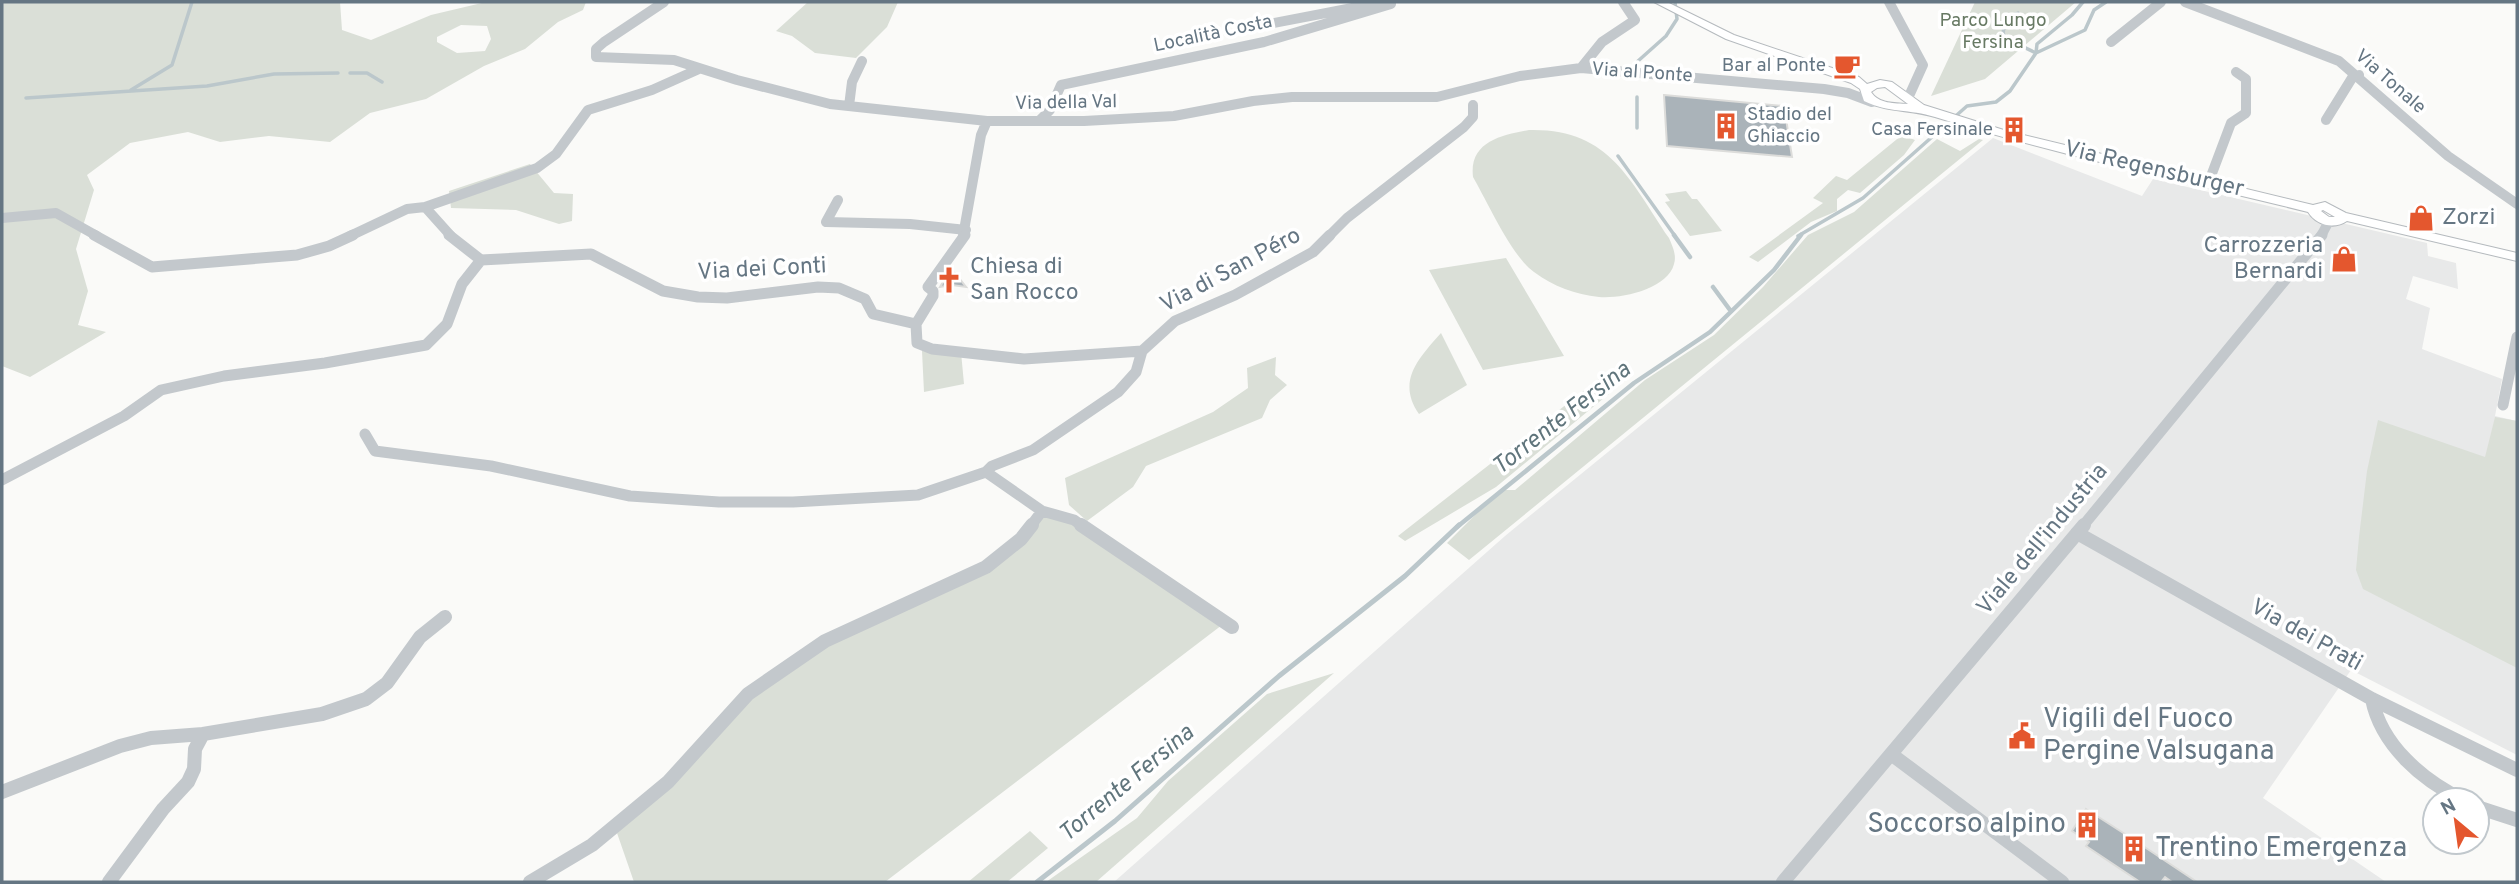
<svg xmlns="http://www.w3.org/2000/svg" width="2519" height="884" font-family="Overpass,sans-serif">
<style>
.built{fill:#e8e9e9}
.green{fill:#dadfd7;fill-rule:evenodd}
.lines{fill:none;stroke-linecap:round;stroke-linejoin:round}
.stream-far2{stroke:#bbc7cb;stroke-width:3.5}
.stream-far1{stroke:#bbc7cb;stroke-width:4.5}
.stream{stroke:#bbc7cb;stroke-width:5}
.building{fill:#aab3b9;stroke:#dcdcda;stroke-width:2}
.major-casing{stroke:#b5babe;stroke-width:2}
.minor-far2{stroke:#c3c8cc;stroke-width:10}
.minor-far1{stroke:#c3c8cc;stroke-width:11}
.minor{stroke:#c3c8cc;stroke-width:14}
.major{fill:#fff;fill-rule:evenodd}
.labels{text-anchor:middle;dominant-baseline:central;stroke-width:7;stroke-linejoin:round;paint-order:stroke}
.far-park-label{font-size:19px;fill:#687a64;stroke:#fff}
.far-street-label{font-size:19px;fill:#657683;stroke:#fff}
.far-poi-label{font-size:19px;fill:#657683;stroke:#fff;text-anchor:end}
.street-label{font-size:23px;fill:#657683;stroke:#fff}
.poi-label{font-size:23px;fill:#657683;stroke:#fff;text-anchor:start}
.water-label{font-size:24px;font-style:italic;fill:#60757c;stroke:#fff}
.near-poi-label{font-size:28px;fill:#657683;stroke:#fff;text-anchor:start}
</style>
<rect width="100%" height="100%" fill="#fafaf8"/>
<path class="built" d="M1993 138 2142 196 2153 179 2427 243 2428 256 2456 263 2458 289 2413 276 2406 299 2430 308 2422 349 2502 379 2495 416 2517 421V755L2351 670 2263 798 2386 882H1114L1505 536Z"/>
<path class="green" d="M2 2H340L342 30 371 40 431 15 486 2H586L583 10 558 22 525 49 484 66 426 99 370 113 330 142 269 136 220 142 188 132 130 143 87 175 94 190 76 249 88 291 78 325 106 332 30 377 2 366ZM461 25 487 26 491 39 485 51 457 53 437 42V37Z
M808 2H898L887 27 856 58 815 53 792 36 776 31Z
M1975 2H2076L1985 79 1931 96Z
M1529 130C1609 128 1629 179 1669 238 1672 245 1677 255 1674 264 1668 289 1621 299 1599 297 1575 294 1554 287 1534 272 1512 257 1487 201 1473 177 1469 142 1501 135 1529 130Z
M1902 135 1915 140 1904 155 1860 193 1848 190 1837 199V211L1811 222 1758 262 1749 257 1823 203 1813 198 1836 176 1847 180Z
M1937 139 1960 151 1979 139 1983 140 1469 560 1447 543 1500 490H1515L1645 380 1714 335 1763 287 1808 235 1854 212Z
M530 164 554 193 573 194 572 221 559 224 516 210 451 208 449 191Z
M1686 191 1692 199H1697L1722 231 1690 236 1665 202 1670 201 1665 194Z
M1506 258 1564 356 1483 370 1429 270Z
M1441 333 1467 385 1419 414C1396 381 1419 358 1441 333Z
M922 351 961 352 964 384 924 392Z
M1276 357 1275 375 1287 385 1270 400 1262 418 1146 466 1133 487 1087 521 1069 505 1065 478 1213 412 1248 388 1247 368Z
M1609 371 1616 388 1496 487 1405 541 1398 536Z
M2495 417 2517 421V668L2363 589 2356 570 2359 537 2367 471 2378 420 2485 457Z
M1043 513 1073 522 1222 625 885 882H634L617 833 750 696 826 644 965 579Z
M1334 673 1096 882H1046L1137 818 1168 781 1267 694Z
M1030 831 1048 848 1007 882H968Z"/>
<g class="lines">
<path class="stream-far2" d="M2018 13 2005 19 2003 34 2009 40 2036 53 2037 44 2072 15 2083 2
M1638 67V61L1666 36 1677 19 1675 2
M350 73H367L382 82
M131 90 172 65 192 2
M1637 97V128
M26 98 207 86 274 74 338 73
M1618 156 1675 236
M1798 236 1863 198 1967 106 1996 102 2010 91 2036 53 2085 30 2094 10 2106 2"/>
<path class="stream-far1" d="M1674 235 1690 257
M1713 287 1730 310
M1457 527 1634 383 1710 332 1774 270 1801 235"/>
<path class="stream" d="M1037 882 1115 821 1279 676 1405 576 1459 525"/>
</g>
<path class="building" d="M1664 95 1784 106 1792 157 1667 146Z
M949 272 955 273 966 287 952 285 940 287Z
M2086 809 2128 836 2197 882H2172L2165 877 2161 882H2140L2086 846 2089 842 2072 831Z"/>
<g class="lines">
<g class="major-casing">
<path id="major" d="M1654 2H1667L1734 35 1859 77 1867 84 1880 80 1892 82 1924 105 2007 131 2313 205 2325 202 2346 213 2517 253V261L2347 221C2334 230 2316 225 2308 212 2183 181 2057 155 1935 117 1910 109 1888 113 1864 101L1860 89 1851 83 1726 39ZM1885 87 1908 104C1894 103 1879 104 1871 92L1877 88ZM2323 210 2335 217H2329L2321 211Z"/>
</g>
<path class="minor-far2" d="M664 2 604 42 596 49V57L674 60 737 80 830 104 987 121H1084L1174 116 1253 101 1292 97H1437L1520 76 1581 68 1824 89 1848 93 1872 102
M1889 2 1923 65 1909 96
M2185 2 2339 61 2448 156 2517 204
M2111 42 2161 2
M1581 68 1602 42 1635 20 1623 2
M849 106 852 82 862 61
M2326 120 2352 78 2359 75
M1039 121 1050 110 1061 85 1264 42 1391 4 1383 2 1248 28
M2208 184 2231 123 2246 113V79L2236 72
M838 200 826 222 910 224 966 230
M425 207 451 236
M2 218 56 213 97 236
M350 236 407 209 425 207 537 168 556 154 588 110 652 90 699 69
M963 236 981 135 987 121
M1329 236 1347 218 1464 127 1473 117V105
M2321 236 2329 221"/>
<path class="minor-far1" d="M94 235 152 267 297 255 329 246 353 235
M449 235 481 260
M965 235 928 287 933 291V296L916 324 917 343 932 349 1024 359 1142 351 1175 321 1235 295 1313 252 1330 235
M481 260 591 254 663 291 698 297 727 298 818 287 839 288 865 299 873 314 916 324
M2503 405 2517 337
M365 434 375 451 491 466 630 496 719 502H793L918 495 986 472 992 466 1033 450 1118 392 1136 372 1142 351
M986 472 1042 511 1074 520 1084 527
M2 480 124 416 161 390 224 376 325 363 426 345 447 324 462 284 481 260
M1030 527 1042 511
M2082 527 2322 235"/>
<path class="minor" d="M1081 525 1232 627
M2077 533 2372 699 2517 770
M2372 699C2381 745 2422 780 2463 800
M1891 754 2062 882
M2 792 120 746 151 738 203 734
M2477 807 2517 820
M109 882 163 809 188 782 194 769 195 749 203 734 322 714 366 699 387 683 420 637 445 617
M530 882 592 845 668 782 748 694 825 641 986 567 1021 539 1032 525
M1783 882 2084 525"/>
<use href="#major" class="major"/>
</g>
<defs>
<g id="cafe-bare" transform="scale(2.1)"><path d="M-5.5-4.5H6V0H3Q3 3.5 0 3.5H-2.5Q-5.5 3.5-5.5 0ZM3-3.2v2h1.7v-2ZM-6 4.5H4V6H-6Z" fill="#e4572e" stroke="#fff" stroke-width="2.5" paint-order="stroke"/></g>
<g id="building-bare" transform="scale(2.1)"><path d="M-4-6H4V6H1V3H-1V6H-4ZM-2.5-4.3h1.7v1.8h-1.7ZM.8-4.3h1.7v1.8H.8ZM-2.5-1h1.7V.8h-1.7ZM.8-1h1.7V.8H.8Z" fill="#e4572e" stroke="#fff" stroke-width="2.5" paint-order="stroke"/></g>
<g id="shop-bare" transform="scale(2.1)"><path d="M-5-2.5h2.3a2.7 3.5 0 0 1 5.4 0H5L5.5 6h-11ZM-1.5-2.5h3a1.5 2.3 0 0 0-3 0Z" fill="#e4572e" stroke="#fff" stroke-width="2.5" paint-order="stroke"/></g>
<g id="church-bare" transform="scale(2.1)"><path d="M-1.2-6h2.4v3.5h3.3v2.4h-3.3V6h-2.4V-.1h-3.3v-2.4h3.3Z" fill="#e4572e" stroke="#fff" stroke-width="2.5" paint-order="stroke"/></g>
<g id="civic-bare" transform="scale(2.1)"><path d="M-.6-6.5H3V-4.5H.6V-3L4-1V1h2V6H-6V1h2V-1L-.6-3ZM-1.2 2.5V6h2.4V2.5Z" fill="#e4572e" stroke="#fff" stroke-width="2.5" paint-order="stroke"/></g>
</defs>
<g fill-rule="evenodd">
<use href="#cafe-bare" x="1847" y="66"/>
<use href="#building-bare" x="1726" y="126"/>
<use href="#building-bare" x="2014" y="130"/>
<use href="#shop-bare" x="2421" y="218"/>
<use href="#shop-bare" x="2344" y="259"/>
<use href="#church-bare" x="949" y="280"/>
<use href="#civic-bare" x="2022" y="736"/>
<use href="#building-bare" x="2087" y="825"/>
<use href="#building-bare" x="2134" y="849"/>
</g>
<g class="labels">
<g class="far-park-label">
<text x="1993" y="21">Parco Lungo<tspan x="1993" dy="22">Fersina</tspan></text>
</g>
<g class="far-street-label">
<text transform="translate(1213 34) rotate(-12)">Località Costa</text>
<text transform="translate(1642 73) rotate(4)">Via al Ponte</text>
<text transform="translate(2390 82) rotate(41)">Via Tonale</text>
<text transform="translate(1066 103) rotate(-1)">Via della Val</text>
</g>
<g class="far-poi-label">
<text x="1826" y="66">Bar al Ponte</text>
<text x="1747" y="115" text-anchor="start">Stadio del<tspan x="1747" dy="22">Ghiaccio</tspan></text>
<text x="1993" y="130">Casa Fersinale</text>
</g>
<g class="street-label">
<text transform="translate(2154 170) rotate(13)">Via Regensburger</text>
<text transform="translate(762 270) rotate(-3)">Via dei Conti</text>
<text transform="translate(1231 271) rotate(-28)">Via di San Péro</text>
<text transform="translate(2043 540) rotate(-50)">Viale dell'industria</text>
<text transform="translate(2306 636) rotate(29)">Via dei Prati</text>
</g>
<g class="poi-label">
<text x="2442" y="218">Zorzi</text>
<text x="2323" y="246" text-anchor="end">Carrozzeria<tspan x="2323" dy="26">Bernardi</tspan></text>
<text x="970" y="267">Chiesa di<tspan x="970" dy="26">San Rocco</tspan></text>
</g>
<g class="water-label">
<text transform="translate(1562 419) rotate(-38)">Torrente Fersina</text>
<text transform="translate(1127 784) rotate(-40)">Torrente Fersina</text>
</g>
<g class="near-poi-label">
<text x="2043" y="720">Vigili del Fuoco<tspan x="2043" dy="32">Pergine Valsugana</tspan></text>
<text x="2066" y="825" text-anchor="end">Soccorso alpino</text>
<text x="2155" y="849">Trentino Emergenza</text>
</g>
</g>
<rect width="2519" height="884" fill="none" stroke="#657683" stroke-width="7"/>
<g transform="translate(2456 821) rotate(331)"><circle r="33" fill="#ffffff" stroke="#c1c8cd" stroke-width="2"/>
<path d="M0-5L12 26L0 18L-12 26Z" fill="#e4572e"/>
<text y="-10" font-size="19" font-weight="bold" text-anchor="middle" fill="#657683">N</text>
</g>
</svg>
